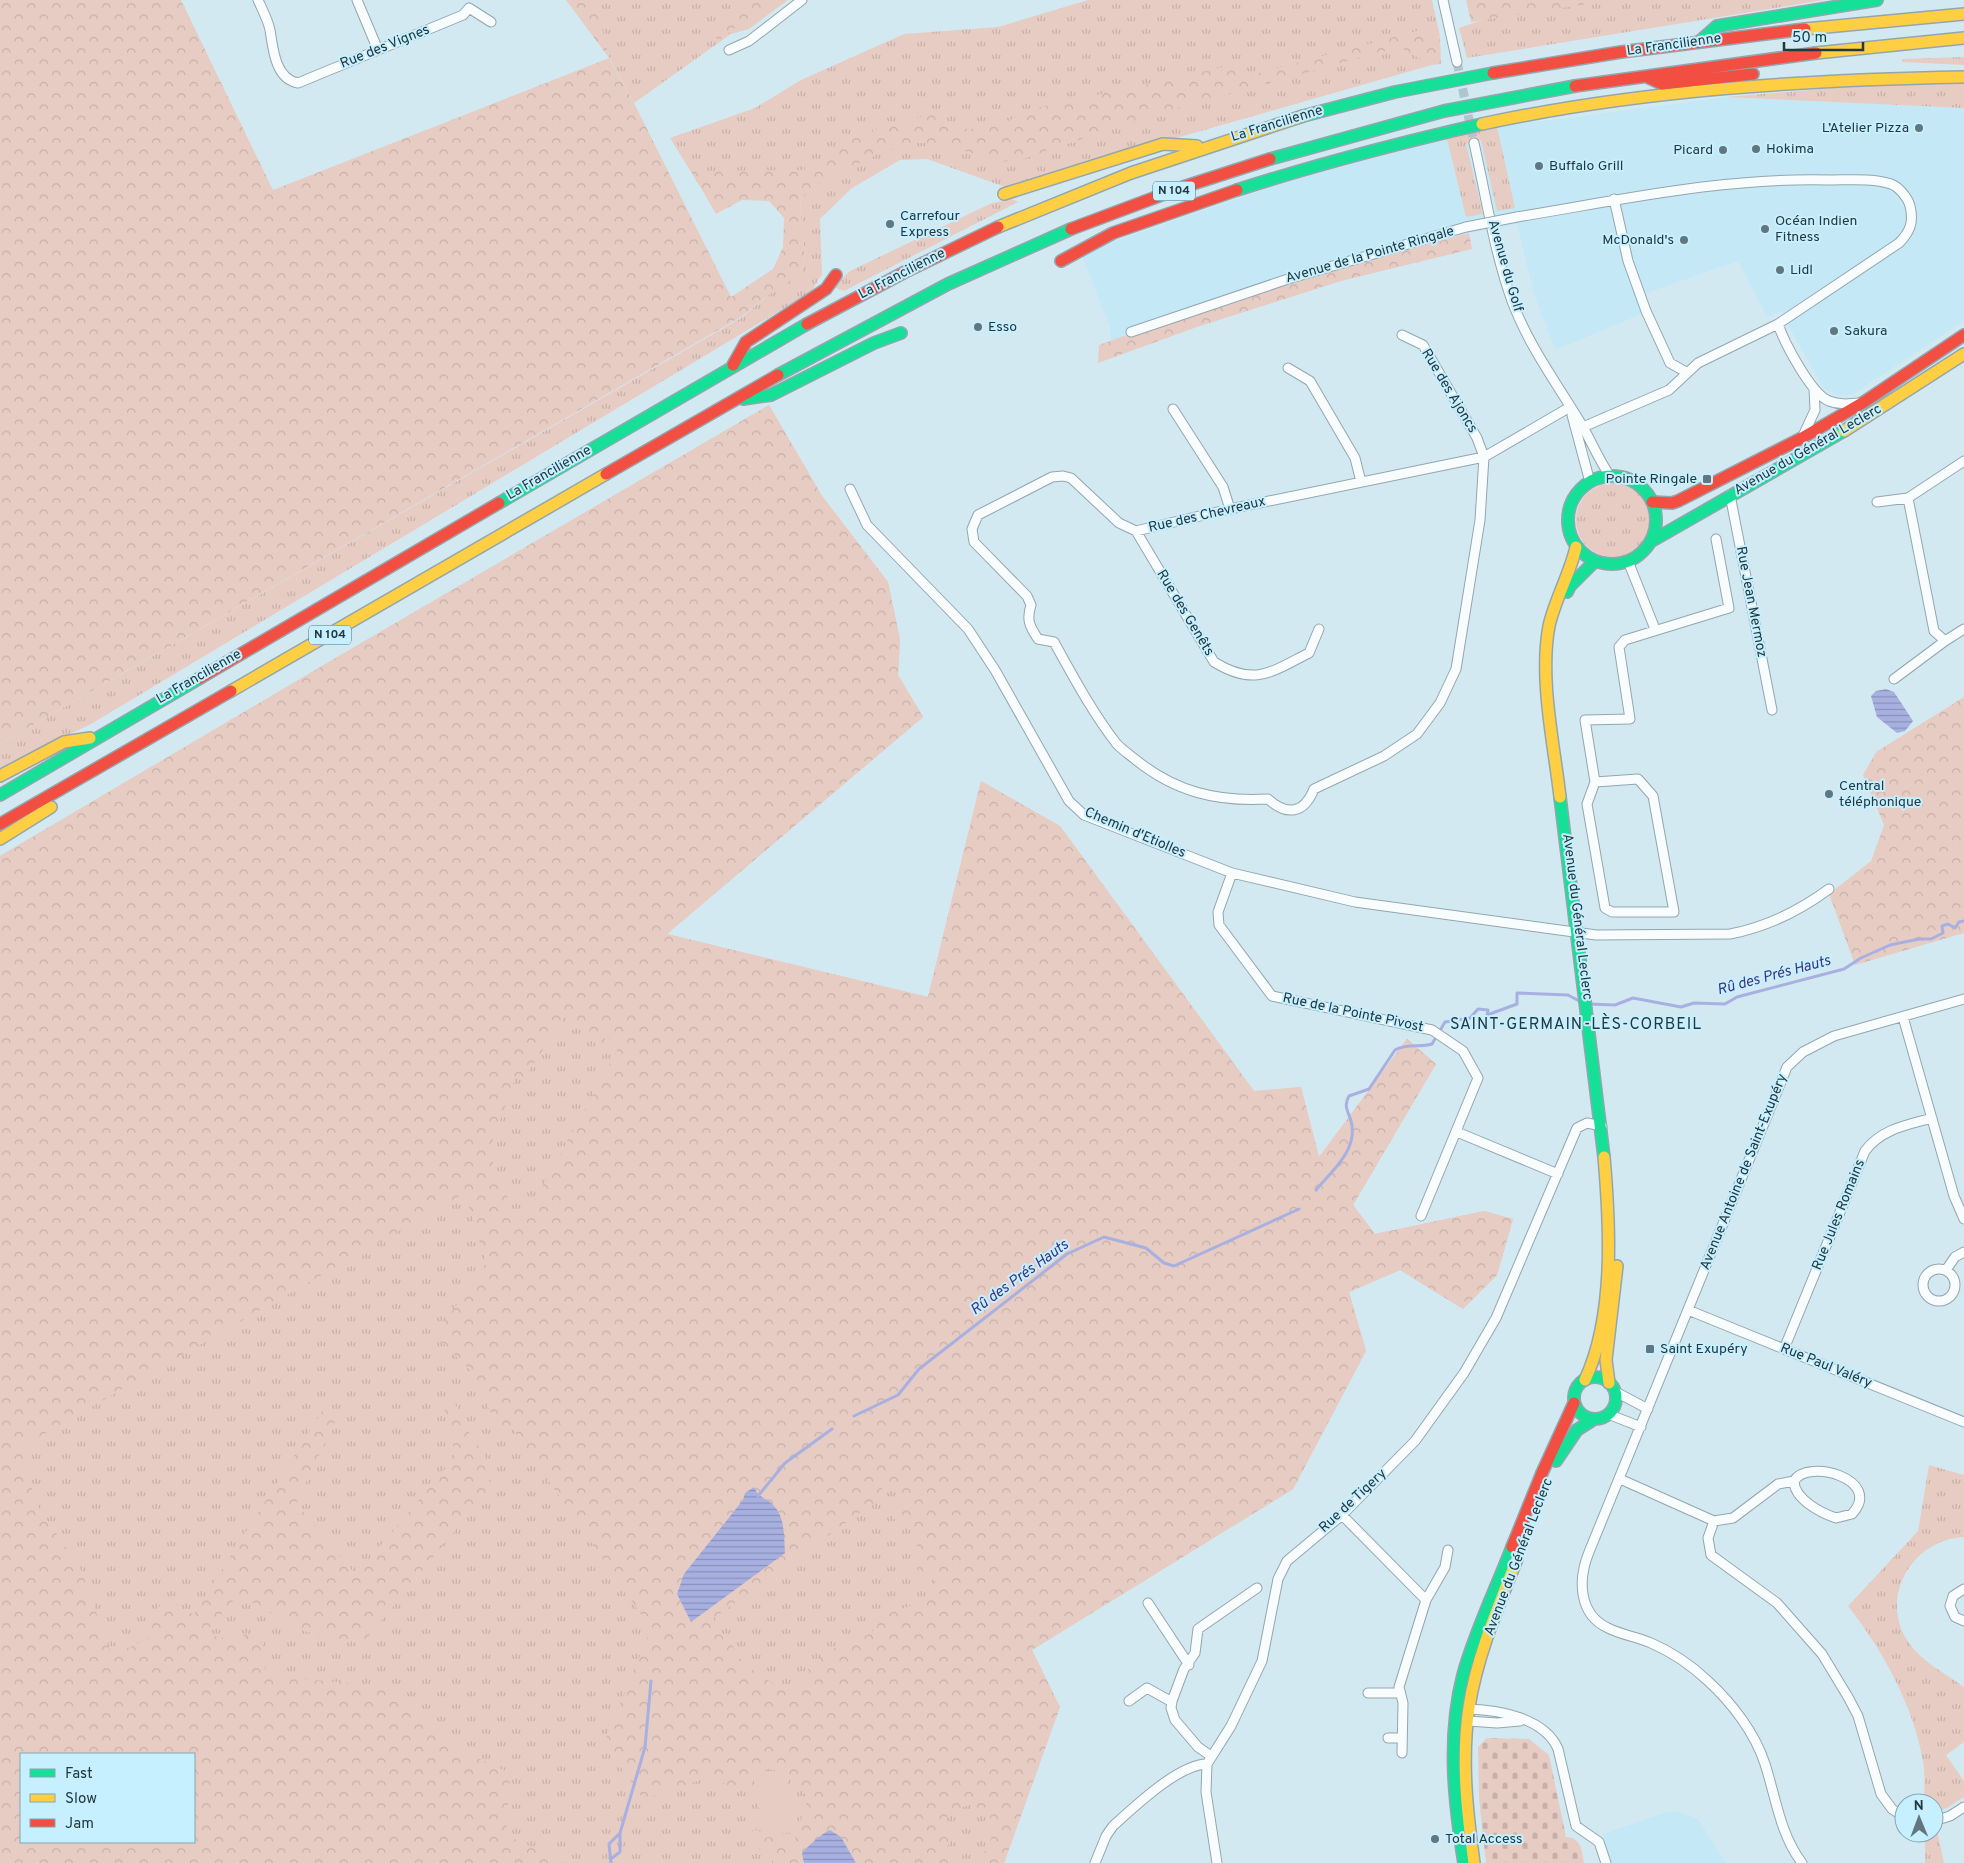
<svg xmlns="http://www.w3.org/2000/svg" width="1964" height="1863" font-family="Overpass,sans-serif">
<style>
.built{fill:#c4e8f6}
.grass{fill:url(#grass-tufts);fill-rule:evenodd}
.forest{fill:url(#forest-crowns);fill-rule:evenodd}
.cemetery{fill:url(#cemetery-stones)}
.green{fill:#e7ccc3}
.water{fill:url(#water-rules)}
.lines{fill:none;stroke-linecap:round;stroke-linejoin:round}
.stream{stroke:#a8b0e1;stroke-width:3}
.street-tunnel{stroke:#b0c6ce;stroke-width:9;stroke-dasharray:9 4.5;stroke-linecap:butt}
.street-casing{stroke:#93a6ae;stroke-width:11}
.fast-casing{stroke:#93a6ae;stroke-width:14}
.slow-casing{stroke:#93a6ae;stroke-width:14}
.jam-casing{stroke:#93a6ae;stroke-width:14}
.street{stroke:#f8fcfd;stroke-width:9}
.fast{stroke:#16e098;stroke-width:11}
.slow{stroke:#ffcf43;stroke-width:11}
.jam{stroke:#f24e42;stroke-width:11}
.street-bridge-casing{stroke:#93a6ae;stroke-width:11;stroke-linecap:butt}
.street-bridge{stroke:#f8fcfd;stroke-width:9}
.poi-dot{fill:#61767e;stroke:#c6efff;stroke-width:2}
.labels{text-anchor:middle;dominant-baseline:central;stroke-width:4;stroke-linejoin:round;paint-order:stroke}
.shield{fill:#c6efff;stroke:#546f79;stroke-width:1}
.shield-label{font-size:12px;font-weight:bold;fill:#23383f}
.street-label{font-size:14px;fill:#23383f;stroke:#c6efff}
.poi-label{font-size:14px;fill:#23383f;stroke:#c6efff;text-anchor:start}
.water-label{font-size:15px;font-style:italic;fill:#3b3583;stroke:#c6efff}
.quarter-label{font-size:16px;letter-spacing:1px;fill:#23383f;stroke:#c6efff}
</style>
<defs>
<pattern id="grass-tufts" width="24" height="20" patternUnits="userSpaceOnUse" patternTransform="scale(1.25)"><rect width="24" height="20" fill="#e7ccc3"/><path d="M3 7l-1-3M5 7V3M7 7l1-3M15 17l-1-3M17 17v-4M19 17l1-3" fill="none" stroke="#c6b0a9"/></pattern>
<pattern id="forest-crowns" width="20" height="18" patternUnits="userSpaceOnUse" patternTransform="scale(1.25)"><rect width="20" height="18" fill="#e7ccc3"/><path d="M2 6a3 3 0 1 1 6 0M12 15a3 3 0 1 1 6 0" fill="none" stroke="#c6b0a9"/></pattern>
<pattern id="cemetery-stones" width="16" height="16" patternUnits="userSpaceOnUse" patternTransform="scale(1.25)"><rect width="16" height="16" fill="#e7ccc3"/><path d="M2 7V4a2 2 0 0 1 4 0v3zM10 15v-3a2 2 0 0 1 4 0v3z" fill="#c6b0a9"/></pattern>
<pattern id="water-rules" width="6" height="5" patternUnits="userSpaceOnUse" patternTransform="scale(1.25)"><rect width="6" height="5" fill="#a8b0e1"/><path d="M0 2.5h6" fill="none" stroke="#8890b8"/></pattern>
</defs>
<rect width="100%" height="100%" fill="#d3e9f2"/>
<path class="built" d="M1726 97 1964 108V321L1852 395 1839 396 1824 389 1780 311 1768 318 1738 261 1635 297 1642 314 1555 350 1533 291 1517 224 1469 233 1243 293 1111 341 1109 325 1081 253 1323 169 1497 127Z
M1667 1812H1679L1698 1819 1726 1863H1611L1603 1834Z"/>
<path class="grass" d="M578 0H788L749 29 731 34 634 103Z
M1088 0H1432L1440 36 1400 47 1432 65 1005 187 927 159 900 160 852 188 820 219 822 274 811 292 91 724 0 768V744L741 318 805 263 800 202 807 189 699 185 670 138 755 108 801 80 904 34 998 27Z
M1471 0H1824L1467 58 1459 28 1482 20Z
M1964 57V65L1902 62V59Z
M1964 84V108L1726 97 1857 86Z
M1497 127 1515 208 1497 211 1481 140 1466 144 1483 214 1466 217 1447 139Z
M1012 199 1018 202 844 291 833 287 850 271 992 203Z
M769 405 822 496 888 582 900 640 898 675 923 717 667 934 928 997 981 781 1060 826 1254 1091 1301 1087 1319 1157 1407 1039 1436 1064 1353 1205 1375 1234 1484 1211 1513 1219 1497 1275 1463 1309 1400 1270 1349 1292 1366 1351 1293 1489 1032 1650 1060 1707 1004 1863H0V856L339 656ZM21 1754H194V1842H21Z
M1576 520a37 37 0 1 1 74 0a37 37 0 1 1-74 0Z
M1929 1465 1964 1475V1537C1913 1539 1879 1596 1907 1640 1920 1661 1945 1673 1964 1687V1742L1946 1755 1964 1781V1797L1947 1808 1934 1814V1803H1924C1924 1792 1925 1780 1924 1768 1916 1710 1884 1652 1848 1606L1918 1531Z
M1934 1816 1944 1863H1925V1833H1934Z"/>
<path class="forest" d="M0 0H181L273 190 609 58 566 0H596L609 58 634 103 731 297 773 269 783 247 784 218 769 201 742 200 716 214 691 171 803 170 863 133 932 114 965 130 998 125 1043 106 1145 85 1232 65 1248 76 1420 30 1440 37 1441 64 1432 65 1399 47 1147 117 1020 160 998 162 953 147 930 143H917L880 153 808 189 800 202 805 263 801 274 764 298 741 317 0 744Z
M754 0H773L718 41 713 31 727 17Z
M1466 0H1613L1471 22Z
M1469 233 1472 249 1341 281 1197 327 1098 363 1099 345 1243 293Z
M769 405 822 496 888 582 900 640 898 675 923 717 667 934 928 997 981 781 1060 826 1254 1091 1301 1087 1319 1157 1407 1039 1436 1064 1353 1205 1375 1234 1484 1211 1513 1219 1497 1275 1463 1309 1400 1270 1349 1292 1366 1351 1293 1489 1032 1650 1060 1707 1004 1863H974C991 1847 994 1840 990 1817L972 1804 960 1808 945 1818 951 1830 948 1847 956 1863H856L846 1843 819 1839 810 1845 804 1863H772V1860L751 1843 749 1831 759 1830 762 1838 772 1837 778 1847 793 1845 808 1798 785 1768 754 1773 752 1792 733 1789 712 1776 643 1799 604 1743 651 1629 512 1428 496 1426 476 1376 435 1335 486 1263 465 1193 30 1442 21 1452 37 1505 81 1570 112 1656 150 1637C149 1613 149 1614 168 1600L176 1601 180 1610 194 1614 328 1402 337 1418 296 1503 356 1575 454 1458 452 1429 444 1411 448 1405 454 1403 458 1408 460 1419 486 1458 485 1473 490 1482 489 1489 362 1644 304 1631 238 1595 204 1634 239 1641 246 1633 261 1638 265 1671 279 1677 385 1686 453 1747 510 1773 506 1835 567 1863H0V856L339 656ZM565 1017 576 1025 583 1021 590 1024 587 1035 600 1048 606 1037 619 1047 520 1227 489 1152 516 1076 524 1078ZM891 1485 898 1491 900 1502 893 1511 894 1519 907 1518 921 1556 918 1571 935 1579 934 1590 924 1601 881 1616C873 1640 862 1635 842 1644 823 1653 806 1666 799 1686L788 1690 775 1685 743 1663 729 1640 716 1632 714 1618 876 1501 883 1487ZM21 1754H194V1842H21Z
M1964 697V933L1855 965 1829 894 1871 861 1884 825 1863 775 1876 752Z"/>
<path class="cemetery" d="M1487 1738 1529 1739 1549 1755 1566 1837C1581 1838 1582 1850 1584 1863H1486L1479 1798 1478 1747Z"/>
<path class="green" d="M786 1770 794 1832 763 1836 754 1774Z"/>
<path class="water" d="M1886 689 1894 692 1913 721 1905 731 1897 733 1877 717 1871 696 1876 691Z
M754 1487C759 1499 766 1497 774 1506 785 1517 784 1538 785 1553L691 1622 677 1594 684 1574 743 1500 745 1493Z
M830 1830 841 1837 856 1863H804L802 1854C804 1849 825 1831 830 1830Z"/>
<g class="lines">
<path class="stream" d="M1589 1004 1615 1005 1633 998 1681 1007 1694 1003 1725 1004 1737 997 1844 969 1861 958 1890 945 1919 939H1931L1943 933 1942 926 1948 924 1955 928 1959 922 1964 921
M1316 1190C1332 1171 1359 1149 1351 1121 1348 1110 1343 1107 1349 1096L1369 1089 1395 1050C1407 1043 1420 1048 1432 1044L1445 1022 1470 1018 1478 1009 1488 1010 1487 1015 1517 1004V993L1568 995 1583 1003
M854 1416 898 1395 919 1369 1067 1254 1104 1237 1146 1248 1164 1263 1174 1266 1299 1209
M758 1496 785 1463 832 1429
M612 1858 620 1852V1833
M611 1863 609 1844 620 1833 645 1747 651 1681"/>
<path class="street-tunnel" d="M1457 62 1474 143"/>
<g class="street-casing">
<path id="street" d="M258 0C262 9 268 20 270 30 273 48 275 79 298 83L463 15 469 8
M357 0 378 50
M1443 0 1457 62
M469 8 491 22
M729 50 749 41 802 0
M1474 143C1486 196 1494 251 1512 301 1529 347 1558 385 1583 427 1592 443 1599 460 1610 476
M1614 199 1628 261 1646 311 1670 363 1686 372
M1517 217C1621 200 1724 177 1830 180 1849 180 1873 178 1891 184 1899 187 1908 198 1910 206 1914 222 1910 232 1899 243L1778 324 1698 363 1669 390 1583 427
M1778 324C1784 342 1811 394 1829 401 1839 405 1849 404 1860 403
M1131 332 1288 279 1466 227
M1402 335 1423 345 1477 438 1484 457 1230 509 1136 531 1119 523 1071 478 1063 476 1052 477 978 515 972 529 974 542 1027 596 1031 605C1026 620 1030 627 1038 639L1054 642C1073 676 1092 712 1116 743 1121 749 1130 755 1136 760 1176 792 1217 802 1268 799 1287 816 1304 814 1314 789L1384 756 1417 734 1440 703 1456 669 1461 638 1480 520 1484 457 1570 407
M1288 368 1310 381 1355 458 1361 482
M1173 409 1223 487 1230 509
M1572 415 1590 482
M1802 438 1815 410 1814 389
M1964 461 1908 498 1934 631 1945 641 1964 629
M850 489 867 525 968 629 995 670 1069 801 1084 815 1232 873 1355 902 1596 935 1730 934C1767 927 1799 911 1829 889
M1730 495 1772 710
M1877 502 1908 498
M1136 531 1214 662C1255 687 1271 672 1309 653L1319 629
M1628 561 1655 629
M1894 679 1945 641
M1595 782 1587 804 1605 908 1612 912H1674L1653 796 1638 779 1595 782 1585 720 1630 719 1619 647 1625 640 1729 608 1716 539
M1232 873 1218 912 1219 925 1272 996 1432 1030 1463 1051 1478 1078 1421 1216
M1903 1017 1954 1196 1964 1219
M1457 1132 1558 1174
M1923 1285a16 16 0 1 1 32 0a16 16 0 1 1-32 0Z
M1946 1270 1955 1257 1964 1252
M1688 1310 1964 1422
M1784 1349 1865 1151C1881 1129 1907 1125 1932 1118
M1614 1391 1648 1409
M1608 1414 1641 1427
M1620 1479 1714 1521 1708 1538 1711 1555 1777 1603 1822 1654 1848 1697 1858 1716 1881 1794 1892 1809 1904 1817
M1342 1515 1426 1600 1399 1687 1403 1703 1402 1753
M1714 1521 1733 1518 1778 1484 1794 1481C1794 1499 1821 1513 1836 1518L1852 1514C1884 1479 1807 1458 1794 1481
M1964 1589 1953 1596 1950 1606 1955 1617 1964 1621
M1426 1600 1445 1567 1448 1550
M1148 1603 1189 1665
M1368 1693H1400
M1129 1701 1147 1688 1172 1702
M1469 1709C1499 1710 1545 1718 1558 1749L1576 1826 1599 1842 1606 1863
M1468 1721 1497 1723 1520 1721
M1388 1738H1402
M1211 1756 1198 1747 1175 1720 1171 1708 1172 1701 1184 1669 1195 1653 1198 1629 1257 1588
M1934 1821 1950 1816 1964 1807
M1095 1863 1106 1836 1113 1826C1134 1807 1179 1764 1207 1764
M1217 1863 1206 1792 1207 1764 1231 1726 1262 1661 1278 1579 1287 1561 1342 1515 1415 1441 1464 1373 1496 1318 1577 1128 1587 1123 1602 1126
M1802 1863C1780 1834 1776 1798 1765 1764 1755 1733 1732 1703 1708 1681 1691 1665 1672 1652 1651 1643 1637 1637 1622 1635 1608 1628 1578 1614 1578 1579 1589 1552L1787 1067 1803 1052 1834 1036 1964 999"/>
</g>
<g class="fast-casing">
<path id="fast" d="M1700 41 1717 26 1877 0
M1303 116 1395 92 1493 73
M1270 159 1444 111 1575 86
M1237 190C1318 164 1399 143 1482 124
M778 375 948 284 1071 229
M743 399 771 395 874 343 901 333
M1568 520a44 44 0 1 1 88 0a44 44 0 1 1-88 0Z
M499 503 807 324
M1650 542 1844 431
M1567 592 1570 586 1595 561
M0 795 200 678
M1560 797 1604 1157
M1574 1398a21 21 0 1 1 42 0a21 21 0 1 1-42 0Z
M1556 1461 1577 1430 1594 1419
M1464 1863C1454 1801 1447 1737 1463 1675 1475 1631 1496 1589 1512 1547"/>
</g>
<g class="slow-casing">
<path id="slow" d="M1805 29 1964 14
M1816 53 1964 38
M1482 124C1640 90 1803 80 1964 77
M1004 194 1163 144 1197 146
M998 227 1131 173 1303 116
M1844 431 1964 354
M231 691 606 474
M0 776 64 742 90 738
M1560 797C1554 744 1539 679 1549 626 1555 599 1570 574 1576 547
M0 839 51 807
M1585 1380C1615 1316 1610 1226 1604 1157
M1609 1383 1606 1360 1617 1266
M1474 1863C1467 1812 1461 1759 1469 1707 1477 1656 1498 1607 1517 1559"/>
</g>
<g class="jam-casing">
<path id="jam" d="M1493 73 1621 52 1805 29
M1649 78 1662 84 1753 74
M1575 86 1816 53
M1071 229 1183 187 1270 159
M1061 261 1113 233 1237 190
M807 324 905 272 998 227
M733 365 746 342 826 289 836 275
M606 474 778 375
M1652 502 1672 503 1678 501 1802 438 1864 402 1964 335
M200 678 499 503
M0 824 231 691
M1512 1547 1542 1473 1574 1403"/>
</g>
<use href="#street" class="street"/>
<use href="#fast" class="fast"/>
<use href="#slow" class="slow"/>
<use href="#jam" class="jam"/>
<g class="street-bridge-casing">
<path id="street-bridge" d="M1466 227 1517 217"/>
</g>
<use href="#street-bridge" class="street-bridge"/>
</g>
<g class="poi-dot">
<circle cx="1919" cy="128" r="5"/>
<circle cx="1756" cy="149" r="5"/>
<circle cx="1723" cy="150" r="5"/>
<circle cx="1539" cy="166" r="5"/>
<circle cx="890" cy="224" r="5"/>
<circle cx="1765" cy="229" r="5"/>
<circle cx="1684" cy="240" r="5"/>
<circle cx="1780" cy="270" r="5"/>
<circle cx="978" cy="327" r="5"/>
<circle cx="1834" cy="331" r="5"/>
<rect x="1702" y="474" width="10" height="10" rx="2.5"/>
<circle cx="1829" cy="794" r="5"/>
<rect x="1645" y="1344" width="10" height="10" rx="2.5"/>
<circle cx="1435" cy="1839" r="5"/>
</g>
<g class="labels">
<g class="shield">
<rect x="1153" y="181.5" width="42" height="19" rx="4"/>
<rect x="309" y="625.5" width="42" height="19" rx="4"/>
</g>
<g class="shield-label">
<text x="1174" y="191">N 104</text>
<text x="330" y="635">N 104</text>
</g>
<g class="street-label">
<text transform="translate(1674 45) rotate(-8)">La Francilienne</text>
<text transform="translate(385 47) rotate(-22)">Rue des Vignes</text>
<text transform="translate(1277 124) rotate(-17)">La Francilienne</text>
<text transform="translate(1370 255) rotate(-16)">Avenue de la Pointe Ringale</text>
<text transform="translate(1505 266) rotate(74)">Avenue du Golf</text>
<text transform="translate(902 274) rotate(-27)">La Francilienne</text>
<text transform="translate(1449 391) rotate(59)">Rue des Ajoncs</text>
<text transform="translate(1808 450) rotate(-30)">Avenue du Général Leclerc</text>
<text transform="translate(549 473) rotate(-30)">La Francilienne</text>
<text transform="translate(1207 515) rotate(-13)">Rue des Chevreaux</text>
<text transform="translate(1751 602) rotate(79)">Rue Jean Mermoz</text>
<text transform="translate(1185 613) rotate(59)">Rue des Genêts</text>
<text transform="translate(199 677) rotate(-30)">La Francilienne</text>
<text transform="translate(1135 833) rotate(23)">Chemin d'Etiolles</text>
<text transform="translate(1577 917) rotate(83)">Avenue du Général Leclerc</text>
<text transform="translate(1353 1013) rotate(12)">Rue de la Pointe Pivost</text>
<text transform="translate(1744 1172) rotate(-68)">Avenue Antoine de Saint-Exupéry</text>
<text transform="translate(1839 1215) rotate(-68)">Rue Jules Romains</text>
<text transform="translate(1826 1366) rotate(22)">Rue Paul Valéry</text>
<text transform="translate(1353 1501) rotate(-43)">Rue de Tigery</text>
<text transform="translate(1519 1557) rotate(-69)">Avenue du Général Leclerc</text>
</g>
<g class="poi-label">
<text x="1909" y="128" text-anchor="end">L’Atelier Pizza</text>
<text x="1766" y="149">Hokima</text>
<text x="1713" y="150" text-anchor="end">Picard</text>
<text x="1549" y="166">Buffalo Grill</text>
<text x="900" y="216">Carrefour<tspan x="900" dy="16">Express</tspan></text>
<text x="1775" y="221">Océan Indien<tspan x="1775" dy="16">Fitness</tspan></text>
<text x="1674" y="240" text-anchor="end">McDonald's</text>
<text x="1790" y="270">Lidl</text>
<text x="988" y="327">Esso</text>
<text x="1844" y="331">Sakura</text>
<text x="1697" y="479" text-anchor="end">Pointe Ringale</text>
<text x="1839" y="786">Central<tspan x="1839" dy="16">téléphonique</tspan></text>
<text x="1660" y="1349">Saint Exupéry</text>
<text x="1445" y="1839">Total Access</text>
</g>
<g class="water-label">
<text transform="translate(1774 976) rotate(-15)">Rû des Prés Hauts</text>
<text transform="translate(1020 1278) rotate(-36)">Rû des Prés Hauts</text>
</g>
<g class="quarter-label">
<text x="1576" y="1025">SAINT-GERMAIN-LÈS-CORBEIL</text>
</g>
</g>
<rect x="20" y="1753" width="175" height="90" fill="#c6efff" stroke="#85a6b2"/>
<rect x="30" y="1769" width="25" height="8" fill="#16e098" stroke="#85a6b2"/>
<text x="65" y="1778" font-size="15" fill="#23383f">Fast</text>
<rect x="30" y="1794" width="25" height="8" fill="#ffcf43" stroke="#85a6b2"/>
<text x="65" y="1803" font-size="15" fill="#23383f">Slow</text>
<rect x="30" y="1819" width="25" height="8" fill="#f24e42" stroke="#85a6b2"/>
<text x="65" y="1828" font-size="15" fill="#23383f">Jam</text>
<g transform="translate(1919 1818) rotate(359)"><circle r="24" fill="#c6efff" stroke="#85a6b2"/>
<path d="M0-4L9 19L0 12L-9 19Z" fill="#61767e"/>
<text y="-8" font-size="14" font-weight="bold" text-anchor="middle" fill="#23383f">N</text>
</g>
<path d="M1784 42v8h79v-8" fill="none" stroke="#23383f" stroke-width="2.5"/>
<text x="1792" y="42" font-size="15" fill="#23383f" stroke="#c6efff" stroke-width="4" paint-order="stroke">50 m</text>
</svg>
